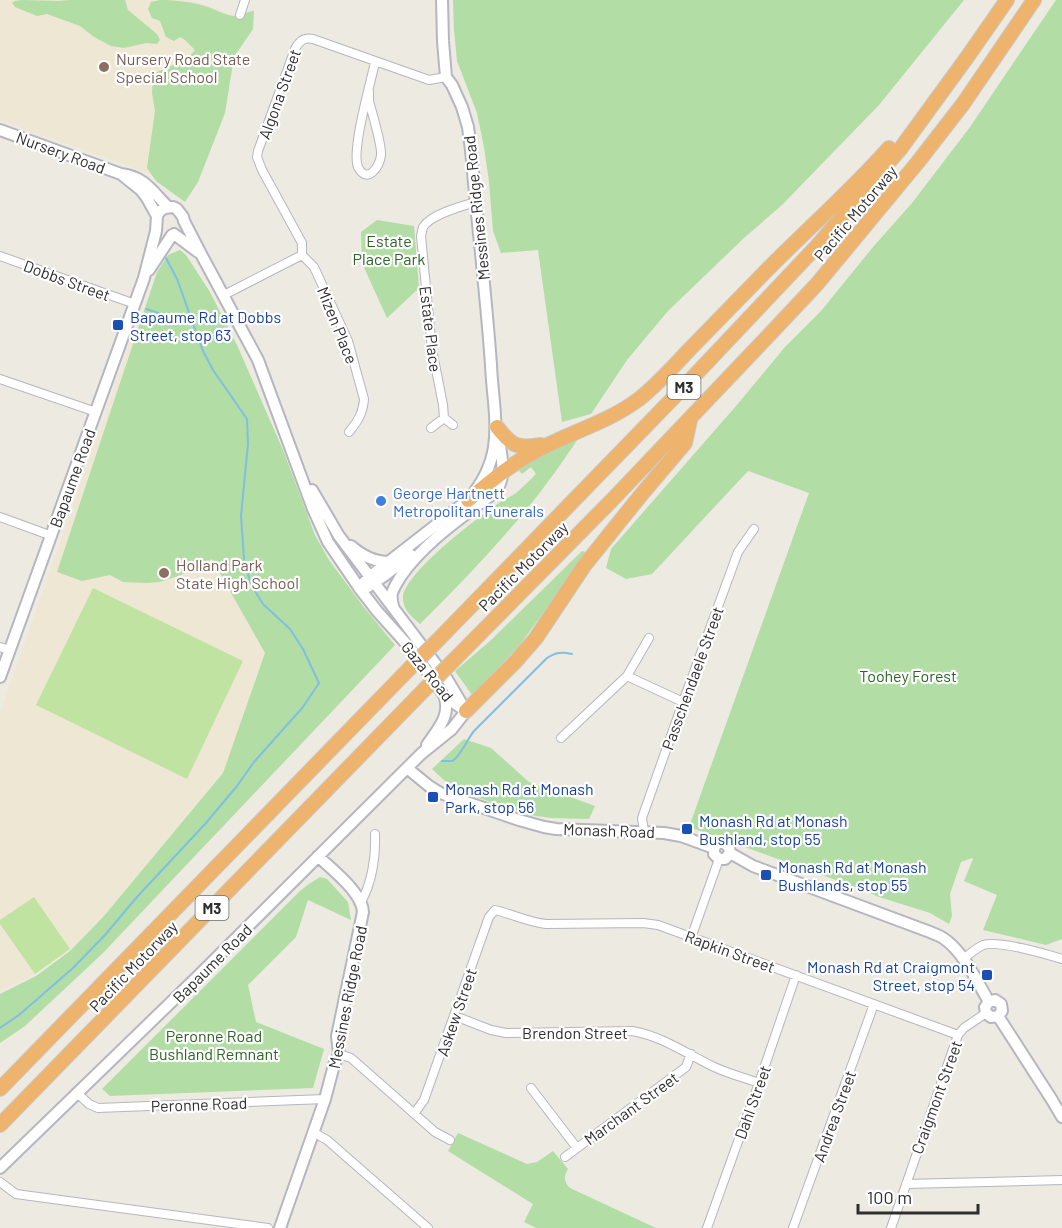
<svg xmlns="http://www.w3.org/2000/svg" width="1062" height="1228" font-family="Barlow,sans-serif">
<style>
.education{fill:#ede7d4}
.green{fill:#b2dda5}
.pitch{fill:#c0e3a2}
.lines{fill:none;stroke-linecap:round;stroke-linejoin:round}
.stream{stroke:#81bee3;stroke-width:2}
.street-casing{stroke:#b5b6c0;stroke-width:10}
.secondary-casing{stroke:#b5b6c0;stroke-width:14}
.highway-casing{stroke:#c9c9c9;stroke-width:16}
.street{stroke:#fff;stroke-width:8}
.secondary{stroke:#fff;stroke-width:10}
.highway{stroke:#eeb36c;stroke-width:14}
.highway-bridge-casing{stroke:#c9c9c9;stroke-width:16;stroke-linecap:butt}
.highway-bridge{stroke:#eeb36c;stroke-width:14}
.education-dot{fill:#8d6e63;stroke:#fff;stroke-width:2}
.transit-dot{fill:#1a4fb4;stroke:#fff;stroke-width:2}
.shop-dot{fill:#3f7fe0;stroke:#fff;stroke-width:2}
.labels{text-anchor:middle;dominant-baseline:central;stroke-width:4.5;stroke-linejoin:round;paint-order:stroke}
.shield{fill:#fff;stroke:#6d6d6d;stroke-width:1.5}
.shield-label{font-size:15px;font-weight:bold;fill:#2e2e2e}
.education-label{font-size:16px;fill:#785e54;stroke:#fff;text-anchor:start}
.street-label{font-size:16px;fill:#2e2e2e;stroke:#fff}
.park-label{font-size:16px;fill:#2a6523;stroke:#fff}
.transit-label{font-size:16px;fill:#164399;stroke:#fff;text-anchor:start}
.shop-label{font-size:16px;fill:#366cbe;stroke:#fff;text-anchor:start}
</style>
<rect width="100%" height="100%" fill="#edeae2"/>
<path class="education" d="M0 0H192L228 13 167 180 0 120Z
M139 318 236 356 269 660 223 773 104 916 70 949 35 974 0 991V713Z"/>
<path class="green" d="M22 0 59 1 70 0H125L128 10 157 34 160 40 157 44 146 43 124 48 111 46 94 37 80 26 47 14 37 16 15 7 12 3 15 1Z
M160 0C177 0 192 2 208 7 217 10 226 16 236 16 242 16 247 11 254 11L253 29 234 57 225 113 198 182 185 202 156 181 147 168 155 111 152 93 153 74 188 58 195 50 185 40 180 37 174 41 166 37 160 21 152 18 148 9 151 2Z
M453 0H964L879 105 782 205 744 238 668 311 627 360 591 414 562 422 538 250 501 253 493 231 489 182 484 147 477 113 457 61 454 30Z
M1056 0H1062V939L1046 945 983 930 997 895 964 881 973 859 972 858 961 862 950 894 952 916 949 924 930 913 876 896 869 892 689 827 809 493 748 471 652 574 626 579 606 568 611 549 736 406 785 347 821 311 873 247 912 203 970 127Z
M377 220 414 226 419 288 387 318 362 263 361 232Z
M180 250 186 255 210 292 237 345 283 450 315 535 329 560 363 606 395 645 102 954 25 1026 0 1043V994L36 976 70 951 104 916 223 773 265 653 212 559 181 575 160 582 147 583 123 582 110 575 82 581 57 572 157 272 168 255Z
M578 439C565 458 552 477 538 495 502 541 461 583 420 624 412 617 403 610 403 598 403 574 476 519 496 505 503 500 510 497 516 493 523 487 530 480 536 474L531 467 522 474 519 471C534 454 557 447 578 439Z
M582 551 586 552 585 556 519 646 472 695 455 671 490 641Z
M464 739 491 748 529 782 595 806 589 819 551 818 529 815 479 798 445 781 432 769Z
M320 877 327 879 348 902 351 920 308 900 296 937 248 985 256 1022 324 1049 313 1088 110 1096 102 1089 300 891 309 884Z
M458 1133 527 1164 537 1162 553 1151 568 1169C563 1177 564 1182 570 1188L656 1228H536L524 1222 533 1204 448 1151Z"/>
<path class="pitch" d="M93 588 243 661 187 779 36 705Z
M34 897 70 949 35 974 0 924V920Z"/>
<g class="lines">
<path class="stream" d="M146 309 192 324
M442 761C443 761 451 761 452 761 459 759 468 738 474 731L547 658C556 652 562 652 572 654
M0 1028 19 1015 73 968 105 935 137 897 206 823 237 786 254 762 303 707 319 683 303 649 290 629 263 604 251 585 244 559 241 516 248 444 247 419 213 370 203 351 177 279 166 258"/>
<g class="street-casing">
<path id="street" d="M240 15 245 0
M369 92V101C372 113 382 144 381 155 380 167 367 185 358 167 351 150 371 82 375 62
M302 255V243L262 170 257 157 258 151 295 49C299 41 304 37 313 39L429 80 446 77
M302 255 314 267 348 341 364 399C363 413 358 421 349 432
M0 256 135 304
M224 295 302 255
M0 379 96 412
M444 418 443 405 432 349 421 236C421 235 423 228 423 227 431 214 462 206 476 202
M431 428 444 418 453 425
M0 517 52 536
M0 647 10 650
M627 676 683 702
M561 738 627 676 649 638
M644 831 642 818 683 702 738 552 754 529
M361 902C372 883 376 856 375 834
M691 938 719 859
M963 959C969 955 976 948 983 945 998 940 1046 954 1062 959
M455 1016 491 1030 506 1033 632 1031C661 1036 684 1052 710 1065 725 1073 743 1077 759 1083
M339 1054 351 1058 435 1132 450 1140
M531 1088 577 1148
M77 1093 89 1104 98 1108 325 1099
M414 1114 424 1100 489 917 495 910C512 914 528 922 546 924L643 923 658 925 958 1035
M313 1132 327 1140 428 1228
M565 1157 686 1067 691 1054
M0 1182 16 1194 268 1228
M906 1184 1062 1180
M707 1228 759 1083 796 975
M793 1228 874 1004
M891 1228 958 1035 964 1028 986 1013"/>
</g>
<g class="secondary-casing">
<path id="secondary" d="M0 130 121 174C145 177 152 191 168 207
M121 174 141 190 147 198 157 216
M174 234 198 252
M149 270 172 235
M312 490 339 536 447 679 466 711
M351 546C363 556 374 562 390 562
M368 587 384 576 411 555
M359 588 368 578 468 500C481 485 491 467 494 447 498 420 492 392 491 365 486 293 477 221 471 150L468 127 462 107 452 85 446 77 443 41 442 0
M393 606C392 602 391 597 392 593 394 587 398 581 401 576 425 542 461 518 494 493 508 478 501 457 499 438
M0 677 144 278 156 231 157 216 160 211 165 208 173 207 177 209 183 217 184 221 201 254 258 360 313 509 328 542 360 589 377 611 412 650 444 695 451 701 466 711
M427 745C437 730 452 715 444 695
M407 768 429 786 440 793 519 820 544 827 556 829 664 833 681 836 714 848
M714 848 718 843H724L729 847 730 853 753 866 930 932C934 934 939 935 943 938 963 951 977 981 989 1002
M714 848V854L719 859H725L730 853
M989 1002 995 1000 1001 1004 1002 1011 998 1016
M989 1002 985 1007 986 1013 991 1017 998 1016
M998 1016 1052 1100 1062 1117
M0 1168 195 979 421 754 452 729 466 711
M280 1228 325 1099 334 1065 339 1054 337 1036 363 912C362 892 332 870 318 856"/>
</g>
<g class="highway-casing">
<path id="highway" d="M497 427C512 446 517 449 541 445
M468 500C490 482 512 463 538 450 571 432 609 422 639 399 657 385 672 368 688 351 713 325 739 299 764 273 805 231 850 192 889 148
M438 640 679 392 817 246 901 148 968 56 1007 0
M453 661 615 497 771 333 817 284 918 162 963 104 1034 0
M466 711 516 661 536 638 584 566 641 495 685 443 690 420
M0 1089 409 669
M0 1125 424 690"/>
</g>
<use href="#street" class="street"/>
<use href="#secondary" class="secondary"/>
<use href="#highway" class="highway"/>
<g class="highway-bridge-casing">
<path id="highway-bridge" d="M409 669 438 640
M424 690 453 661"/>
</g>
<use href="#highway-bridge" class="highway-bridge"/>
</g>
<g class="education-dot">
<circle cx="104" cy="67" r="6"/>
<circle cx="164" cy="573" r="6"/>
</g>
<g class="transit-dot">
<rect x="112" y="319" width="12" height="12" rx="3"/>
<rect x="427" y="791" width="12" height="12" rx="3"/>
<rect x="681" y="823" width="12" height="12" rx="3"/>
<rect x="760" y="869" width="12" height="12" rx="3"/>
<rect x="981" y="969" width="12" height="12" rx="3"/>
</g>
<circle class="shop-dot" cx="381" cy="501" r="6"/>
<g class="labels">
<g class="shield">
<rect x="667.5" y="375" width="33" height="24" rx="4.5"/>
<rect x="195.5" y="896" width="33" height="24" rx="4.5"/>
</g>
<g class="shield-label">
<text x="684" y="387">M3</text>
<text x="212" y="908">M3</text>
</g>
<g class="education-label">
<text x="116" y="58">Nursery Road State<tspan x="116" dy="18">Special School</tspan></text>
<text x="176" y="564">Holland Park<tspan x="176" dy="18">State High School</tspan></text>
</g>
<g class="street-label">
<text transform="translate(279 94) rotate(-70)">Algona Street</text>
<text transform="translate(61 152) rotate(20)">Nursery Road</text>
<text transform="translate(476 208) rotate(-96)">Messines Ridge Road</text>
<text transform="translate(855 213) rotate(-50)">Pacific Motorway</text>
<text transform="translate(67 280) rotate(20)">Dobbs Street</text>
<text transform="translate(338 325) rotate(68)">Mizen Place</text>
<text transform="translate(431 329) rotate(83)">Estate Place</text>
<text transform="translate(72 478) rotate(-70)">Bapaume Road</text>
<text transform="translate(523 566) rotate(-45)">Pacific Motorway</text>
<text transform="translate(428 671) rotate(51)">Gaza Road</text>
<text transform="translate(692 678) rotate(-70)">Passchendaele Street</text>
<text transform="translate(609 830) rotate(2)">Monash Road</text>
<text transform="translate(730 951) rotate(20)">Rapkin Street</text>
<text transform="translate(212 963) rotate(-45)">Bapaume Road</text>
<text transform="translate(133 966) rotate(-46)">Pacific Motorway</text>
<text transform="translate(347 997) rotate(-79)">Messines Ridge Road</text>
<text transform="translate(456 1012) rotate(-71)">Askew Street</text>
<text x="575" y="1032">Brendon Street</text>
<text transform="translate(936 1097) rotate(-70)">Craigmont Street</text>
<text transform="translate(752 1102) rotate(-70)">Dahl Street</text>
<text transform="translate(199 1104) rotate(-2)">Peronne Road</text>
<text transform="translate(631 1108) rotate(-36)">Marchant Street</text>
<text transform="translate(834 1116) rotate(-70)">Andrea Street</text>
</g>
<g class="park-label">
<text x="389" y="240">Estate<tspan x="389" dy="18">Place Park</tspan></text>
<text x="908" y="675">Toohey Forest</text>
<text x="214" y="1035">Peronne Road<tspan x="214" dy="18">Bushland Remnant</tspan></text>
</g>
<g class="transit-label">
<text x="130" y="316">Bapaume Rd at Dobbs<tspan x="130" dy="18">Street, stop 63</tspan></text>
<text x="445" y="788">Monash Rd at Monash<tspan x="445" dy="18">Park, stop 56</tspan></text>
<text x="699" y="820">Monash Rd at Monash<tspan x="699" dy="18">Bushland, stop 55</tspan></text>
<text x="778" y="866">Monash Rd at Monash<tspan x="778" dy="18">Bushlands, stop 55</tspan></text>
<text x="975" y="966" text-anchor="end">Monash Rd at Craigmont<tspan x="975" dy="18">Street, stop 54</tspan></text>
</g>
<g class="shop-label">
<text x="393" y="492">George Hartnett<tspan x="393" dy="18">Metropolitan Funerals</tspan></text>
</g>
</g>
<path d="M858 1204v9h120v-9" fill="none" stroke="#2e2e2e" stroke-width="3"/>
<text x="867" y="1204" font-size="18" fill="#2e2e2e" stroke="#ffffff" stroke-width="4.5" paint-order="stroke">100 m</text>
</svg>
